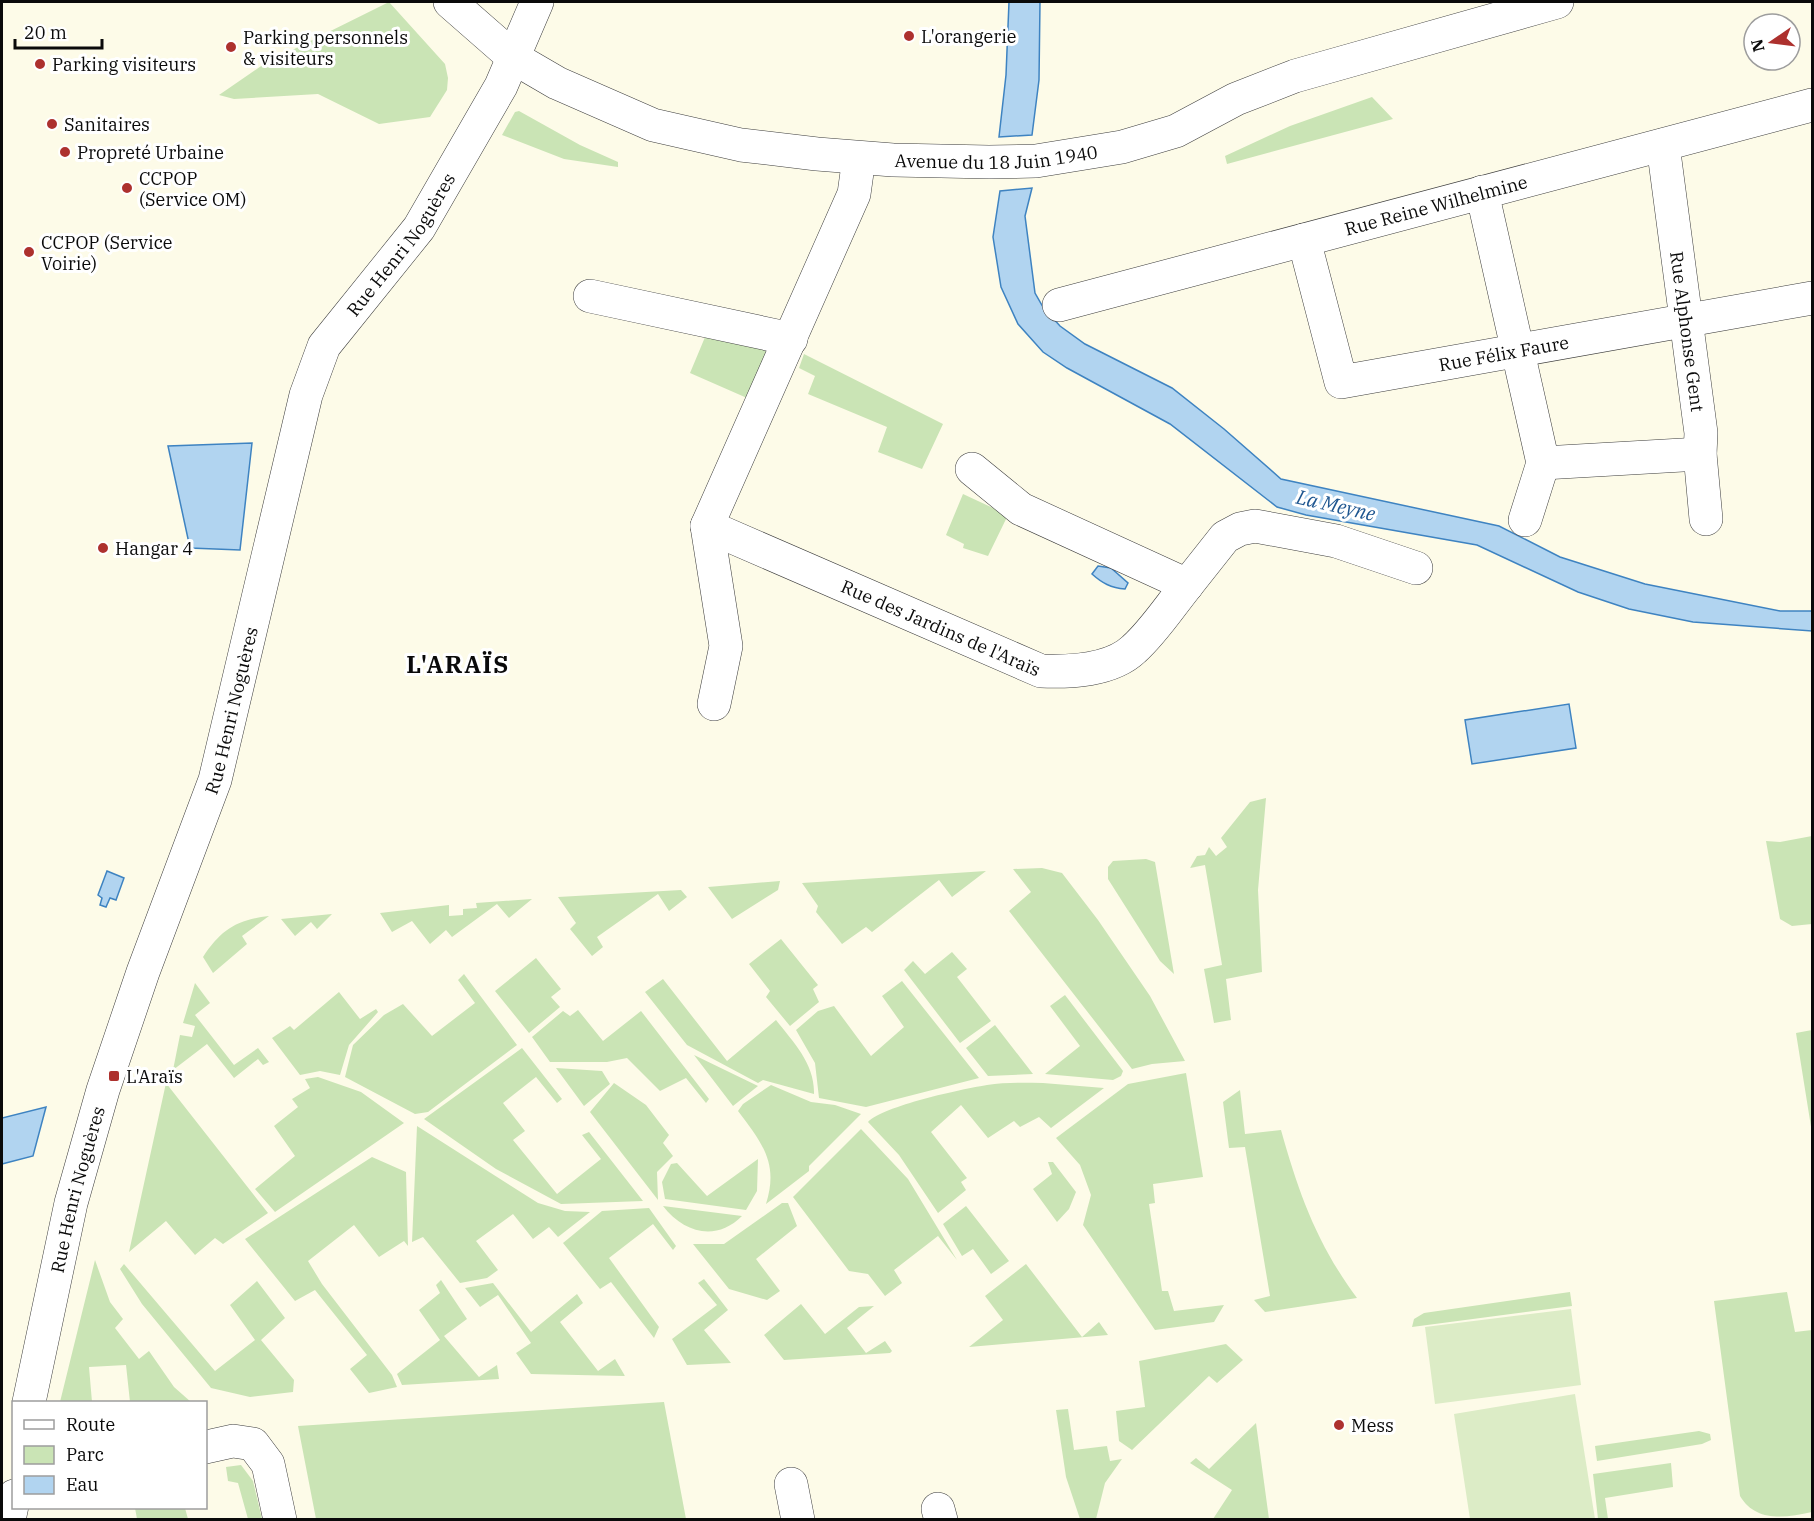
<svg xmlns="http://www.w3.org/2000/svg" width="1814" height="1521" font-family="'IBM Plex Serif',serif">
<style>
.green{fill:#cae4b5}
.pitch{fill:#dcecc6}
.water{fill:#b1d4f0;stroke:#3e83c1;stroke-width:1.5}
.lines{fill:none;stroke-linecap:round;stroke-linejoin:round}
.minor-casing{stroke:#3d3d3d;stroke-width:34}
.minor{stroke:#fff;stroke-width:33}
.poi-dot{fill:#ad312e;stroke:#fff;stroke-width:2}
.labels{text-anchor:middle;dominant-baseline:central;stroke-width:6;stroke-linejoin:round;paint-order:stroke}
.poi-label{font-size:18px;fill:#0a0a0a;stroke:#fff;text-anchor:start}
.street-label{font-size:18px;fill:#0a0a0a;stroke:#fff}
.water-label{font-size:20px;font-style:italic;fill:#1e5690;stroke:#fff}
.district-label{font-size:24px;font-weight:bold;letter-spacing:1.5px;fill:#0a0a0a;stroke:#fff}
</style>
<rect width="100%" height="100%" fill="#fdfbe8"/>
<path class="green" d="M389 2 445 64 448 78 447 90 430 117 379 124 318 94 234 99 219 95 264 64Z
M1372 97 1393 119 1227 164 1225 156 1290 126Z
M519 111 580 145 618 162V167L564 159 502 135 515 112Z
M708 330 772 341 747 398 690 373Z
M804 354 943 424 922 469 878 452 887 427 808 394 815 376 799 368Z
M963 494 1008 515 988 556 963 548 964 544 946 535Z
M1266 798 1258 890 1262 972 1226 979 1231 1020 1214 1023 1204 969 1222 965 1205 865 1190 868 1197 856 1205 855 1209 847 1216 856 1227 847 1221 838 1250 802Z
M1812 836V924L1792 926 1780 919 1766 841 1780 842Z
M1146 859 1155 862 1174 974 1160 961 1108 879V867L1113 861Z
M1042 868 1062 873 1098 920 1150 996 1185 1061 1152 1064 1132 1069 1009 911 1031 892 1013 869Z
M986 871 952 897 939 880 872 932 866 927 842 944 816 912 818 906 802 883Z
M780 881 778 890 732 919 708 887Z
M681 890 687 897 669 911 658 894 597 937 603 947 592 956 570 929 576 923 558 897Z
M532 899 509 918 497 904 452 937 446 930 430 944 412 921 392 932 380 913 449 905V916L463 915V909L477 908 476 903Z
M332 914 317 929 311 922 295 936 281 919Z
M269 916 242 936 247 944 213 973 203 957C221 930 236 920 269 916Z
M781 939 818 985 813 989 819 1002 790 1026 766 997 770 991 749 964Z
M952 952 967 969 957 977 991 1021 960 1043 904 970 913 961 925 974Z
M536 958 561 989 551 997 560 1007 529 1033 495 991Z
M464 974 517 1045 428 1112 415 1114 345 1077 353 1045 384 1015 403 1004 432 1036 475 1003 458 980Z
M663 979 727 1061 776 1020C794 1043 815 1064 814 1094L763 1080 758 1083 687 1045 645 992Z
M902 981 979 1078 866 1107 819 1098 815 1063 796 1030 818 1011 834 1006 871 1056 904 1027 882 996Z
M195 983 210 1003 195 1015 234 1065 258 1048 269 1062 263 1065 258 1059 234 1078 207 1044 173 1070 180 1035 192 1037 195 1026 183 1023Z
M339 992 360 1019 376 1009 378 1012 349 1045 340 1075 320 1071 300 1075 272 1038 290 1026 294 1030Z
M1065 995 1120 1067 1123 1071 1121 1076 1113 1080 1045 1074 1080 1046 1050 1006Z
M578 1010 603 1041 641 1011 709 1099 706 1103 686 1078 660 1091 627 1058 607 1062H550L532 1037 563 1011 570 1016Z
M995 1025 1033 1074 988 1076 966 1048Z
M1812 1030V1133L1796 1033Z
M522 1048 562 1099 557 1103 536 1077 503 1103 525 1131 513 1140 557 1194 601 1159 582 1135 589 1132 643 1201 561 1204 496 1169 424 1119Z
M694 1055 758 1086 733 1106Z
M556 1068 602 1071 610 1084 584 1106Z
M1186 1073 1203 1177 1153 1184 1155 1203 1149 1204 1162 1291H1168L1174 1311 1224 1305 1214 1322 1155 1330 1083 1225 1091 1195 1080 1165 1056 1138 1128 1084Z
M318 1077 361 1092 404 1123 275 1212 255 1189 295 1156 274 1126 298 1107 292 1099 310 1088 305 1079Z
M166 1083 268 1213 223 1244 215 1238 195 1255 166 1221 129 1252Z
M614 1083 646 1105 669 1135 663 1143 673 1156 657 1172 658 1200 590 1112Z
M1043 1083 1104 1088 1051 1128 1039 1117 1020 1127 1014 1121 988 1138 961 1105 931 1132 967 1178 961 1182 966 1190 938 1213 899 1155 868 1122C883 1106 962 1089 987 1085 1005 1082 1025 1083 1043 1083Z
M771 1085 811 1102 835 1105 861 1114 809 1166V1171L766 1204C779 1163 762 1143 738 1111L743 1104Z
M1240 1090 1245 1134 1281 1130C1299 1194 1317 1244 1357 1298L1265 1312 1254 1300 1270 1296 1245 1147 1229 1148 1223 1102Z
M417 1126 538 1203 565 1211 590 1212 558 1237 549 1227 533 1239 513 1214 476 1241 498 1270 487 1278 460 1283 423 1237 412 1242Z
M861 1129 908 1179 957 1260 938 1236 894 1270 902 1283 885 1296 868 1274 849 1271 793 1197Z
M372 1157 406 1172 408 1246 404 1241 379 1257 354 1225 308 1261 322 1284 392 1375 397 1387 369 1393 350 1369 367 1355 315 1290 295 1301 245 1239Z
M758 1159 757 1191 746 1210 665 1199 662 1182 671 1164 677 1163 707 1196Z
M1048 1162H1053L1076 1192 1069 1209 1057 1222 1033 1189 1052 1174Z
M782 1203H788L797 1226 756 1259 780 1291 767 1300 729 1289 693 1244H724Z
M663 1206 742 1216C716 1242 684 1233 663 1206Z
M966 1206 1009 1261 991 1274 973 1249 962 1256 943 1224Z
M649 1208 676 1246 673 1250 653 1224 609 1258 659 1327 654 1338 611 1282 600 1289 563 1243 602 1211Z
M95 1260 110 1302 123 1319 115 1328 139 1359 149 1351 174 1387 191 1402H130L126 1365 89 1367 92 1402H60Z
M124 1264 215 1371 255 1340 230 1305 257 1281 285 1318 261 1340 294 1380 293 1392 250 1397 211 1388 142 1304 120 1269Z
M1026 1264 1082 1337 1099 1322 1108 1335 969 1347 1003 1320 985 1296Z
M704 1279 728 1310 704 1330 731 1363 687 1365 672 1339 717 1305 698 1283Z
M441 1280 467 1319 444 1336 479 1377 497 1365 499 1379 402 1385 397 1374 440 1340 419 1310 440 1293 436 1285Z
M493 1283 531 1332 577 1294 583 1303 560 1322 598 1371 615 1359 625 1376 531 1374 516 1353 531 1343 498 1295 480 1307 465 1288Z
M1570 1292 1572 1306 1412 1327 1414 1319 1424 1313Z
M1787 1292 1795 1332 1812 1330V1512C1782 1519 1755 1521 1740 1496L1714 1301Z
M801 1304 825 1334 859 1307 874 1306 847 1328 866 1353 885 1341 892 1351 890 1353 784 1360 764 1335Z
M1226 1344 1243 1360 1217 1383 1209 1376 1132 1450 1119 1441 1116 1411 1145 1407 1139 1361Z
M664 1402 686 1519H316L298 1426Z
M1068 1409 1074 1450 1107 1446 1110 1461 1122 1459 1105 1483 1096 1519H1080L1066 1477 1056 1410Z
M1256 1423 1269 1519H1213L1232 1490 1190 1463 1196 1458 1209 1469Z
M1699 1431 1710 1434 1711 1440 1702 1444 1597 1461 1595 1446Z
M1671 1463 1673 1487 1605 1498 1608 1519H1598L1593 1474Z
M241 1465 253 1481 262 1519H248L238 1483 228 1481 226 1467Z
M135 1508H185L188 1519H137Z"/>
<path class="pitch" d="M1571 1309 1581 1385 1435 1404 1425 1327Z
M1575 1394 1595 1519H1470L1454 1414Z"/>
<path class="water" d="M1009 2H1040L1039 80 1032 135 999 137 1006 75Z
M1032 188 1025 216 1035 293 1043 307 1060 326 1085 344 1172 388 1224 429 1281 479 1499 526 1560 557 1645 584 1780 611H1812V631L1693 622 1629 609 1578 592 1477 545 1306 515 1277 507 1170 424 1067 368 1043 352 1018 324 1001 287 993 237 1000 191Z
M252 443 240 550 190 548 168 446Z
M1098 566 1111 568 1128 583 1125 589C1111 588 1102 583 1092 574Z
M1569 704 1576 748 1472 764 1465 720Z
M107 871 124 878 116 900 110 898 106 907 100 905 102 898 98 895Z
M46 1107 33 1156 2 1164V1118Z"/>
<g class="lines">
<g class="minor-casing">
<g id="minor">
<path id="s1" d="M450 2 514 58 557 83 653 125 741 145 817 154 893 160 989 162 1036 161 1122 147 1176 131 1236 99 1295 76 1557 2"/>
<path id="s2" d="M1663 145 1701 433 1700 454 1706 519"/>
<path d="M1482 192 1543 463 1525 520"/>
<path id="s3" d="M1304 240 1341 382 1812 298"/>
<path d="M590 296 791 339"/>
<path id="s4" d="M1059 305 1812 105"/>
<path d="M1543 463 1700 454"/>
<path d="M972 469 1021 509 1187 585 1225 537 1240 529 1255 526 1336 541 1416 568"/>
<path id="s5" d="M707 526 1041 671C1070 672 1111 671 1134 649 1154 631 1170 606 1187 585"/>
<path d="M714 704 726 646 707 526 854 194 859 158"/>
<path id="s6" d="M29 1402 71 1203 103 1090 143 972 215 780 306 395 324 346 419 228 501 86 537 2"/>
<path d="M206 1447 233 1441 253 1444 268 1464 280 1520"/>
<path d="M791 1484 798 1520"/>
<path d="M938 1509 941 1520"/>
<path d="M9 1520 14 1496"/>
</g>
</g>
<use href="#minor" class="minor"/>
</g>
<g class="poi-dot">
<circle cx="909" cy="36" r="6"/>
<circle cx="231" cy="47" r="6"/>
<circle cx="40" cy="64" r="6"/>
<circle cx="52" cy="124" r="6"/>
<circle cx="65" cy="152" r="6"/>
<circle cx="127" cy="188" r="6"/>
<circle cx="29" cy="252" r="6"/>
<circle cx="103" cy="548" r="6"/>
<rect x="108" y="1070" width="12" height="12" rx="3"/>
<circle cx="1339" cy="1425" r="6"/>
</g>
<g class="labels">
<g class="poi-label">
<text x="921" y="36">L'orangerie</text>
<text x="243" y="37">Parking personnels<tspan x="243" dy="21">&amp; visiteurs</tspan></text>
<text x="52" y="64">Parking visiteurs</text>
<text x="64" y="124">Sanitaires</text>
<text x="77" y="152">Propreté Urbaine</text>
<text x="139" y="178">CCPOP<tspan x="139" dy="21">(Service OM)</tspan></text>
<text x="41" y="242">CCPOP (Service<tspan x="41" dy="21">Voirie)</tspan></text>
<text x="115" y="548">Hangar 4</text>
<text x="126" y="1076">L'Araïs</text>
<text x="1351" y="1425">Mess</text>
</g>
<g class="street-label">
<text stroke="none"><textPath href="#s1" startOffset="586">Avenue du 18 Juin 1940</textPath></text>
<text stroke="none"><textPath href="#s4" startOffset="390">Rue Reine Wilhelmine</textPath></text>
<text stroke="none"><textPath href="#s6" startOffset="1226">Rue Henri Noguères</textPath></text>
<text stroke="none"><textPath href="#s2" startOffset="188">Rue Alphonse Gent</textPath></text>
<text stroke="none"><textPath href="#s3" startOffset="312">Rue Félix Faure</textPath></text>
<text stroke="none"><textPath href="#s5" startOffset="255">Rue des Jardins de l'Araïs</textPath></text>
<text stroke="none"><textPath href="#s6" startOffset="722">Rue Henri Noguères</textPath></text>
<text stroke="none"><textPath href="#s6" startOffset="218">Rue Henri Noguères</textPath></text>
</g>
<g class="water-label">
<text transform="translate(1336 505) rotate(13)">La Meyne</text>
</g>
<g class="district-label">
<text x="458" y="664">L'ARAÏS</text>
</g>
</g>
<rect width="1814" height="1521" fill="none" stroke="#0a0a0a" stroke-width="6"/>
<rect x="12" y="1401" width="195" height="108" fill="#ffffff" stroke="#9d9d9d" stroke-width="1.5"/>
<rect x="24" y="1420" width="30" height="9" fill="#ffffff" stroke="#9d9d9d" stroke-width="1.5"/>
<text x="66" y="1431" font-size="18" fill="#0a0a0a">Route</text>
<rect x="24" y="1446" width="30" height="18" fill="#cae4b5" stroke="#9d9d9d" stroke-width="1.5"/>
<text x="66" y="1461" font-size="18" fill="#0a0a0a">Parc</text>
<rect x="24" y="1476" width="30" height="18" fill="#b1d4f0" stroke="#9d9d9d" stroke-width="1.5"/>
<text x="66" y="1491" font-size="18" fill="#0a0a0a">Eau</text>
<g transform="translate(1772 42) rotate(256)"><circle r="28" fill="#ffffff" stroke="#9d9d9d" stroke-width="1.5"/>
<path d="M0-4.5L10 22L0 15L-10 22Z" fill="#ad312e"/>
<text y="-9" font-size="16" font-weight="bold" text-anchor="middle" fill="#0a0a0a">N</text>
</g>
<path d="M15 39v9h87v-9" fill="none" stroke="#0a0a0a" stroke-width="3"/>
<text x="24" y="39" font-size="18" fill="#0a0a0a" stroke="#ffffff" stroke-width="4.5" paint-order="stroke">20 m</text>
</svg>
